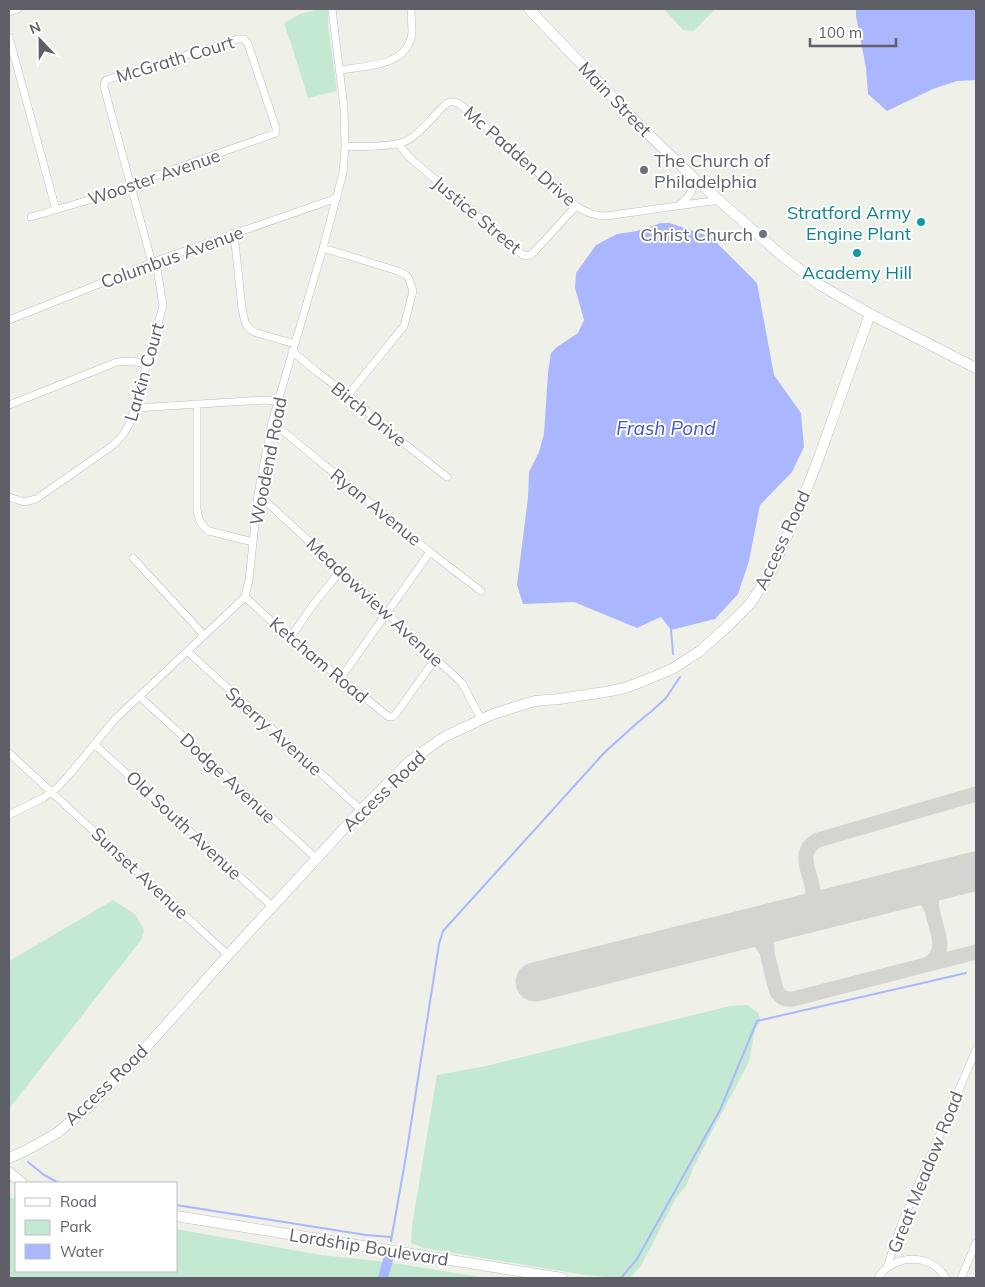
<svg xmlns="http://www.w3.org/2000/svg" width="985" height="1287" font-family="Mulish,sans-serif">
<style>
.green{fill:#c4e9d3}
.water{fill:#aab7ff}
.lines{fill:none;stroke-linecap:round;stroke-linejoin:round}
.stream{stroke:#aab7ff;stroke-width:2}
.river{stroke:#aab7ff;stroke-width:10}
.taxiway{stroke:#d4d4d0;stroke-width:15}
.runway{stroke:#d4d4d0;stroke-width:39}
.minor-casing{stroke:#bcbcc3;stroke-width:8}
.secondary-casing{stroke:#bdbdc5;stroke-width:11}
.minor{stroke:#fff;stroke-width:7}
.secondary{stroke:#fff;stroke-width:10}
.worship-dot{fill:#6b7280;stroke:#fff;stroke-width:2}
.culture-dot{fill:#0f9aa8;stroke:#fff;stroke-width:2}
.labels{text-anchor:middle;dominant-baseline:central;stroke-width:4;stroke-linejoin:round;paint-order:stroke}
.street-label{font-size:18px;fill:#5f5f68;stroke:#fff}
.worship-label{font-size:18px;fill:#5b616d;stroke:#fff;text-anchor:start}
.culture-label{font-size:18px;fill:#0d838f;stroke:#fff;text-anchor:end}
.water-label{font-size:19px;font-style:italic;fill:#4851c7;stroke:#fff}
</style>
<rect width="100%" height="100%" fill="#eff1e8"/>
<path class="green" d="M319 9H328V25L337 91 308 98 295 56 284 23 300 14Z
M664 9H715L694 31 683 30Z
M113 900 135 914 144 930 141 940 9 1109V961Z
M748 1005 759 1014 760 1023 755 1029 749 1062 711 1133 694 1166 686 1186 676 1198 641 1266 630 1278H616L585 1275 424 1248 411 1243 412 1226 437 1075 486 1066 730 1006Z
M9 1197 16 1199V1271H176V1229L321 1255 387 1262 487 1278H9Z"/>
<path class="water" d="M856 9H976V80L957 81 933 89 887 111 868 94 866 68 856 16Z
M661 223H670L711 237 757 283 774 375 801 413 804 447 792 472 760 505 749 561 738 594 715 619 671 630 661 617 637 628 574 602 523 604 517 585 528 498 529 472 539 452 544 434 548 373 551 353 557 347 578 333 584 320 575 288 576 273 596 245 617 234 637 231Z"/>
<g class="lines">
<path class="stream" d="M671 630 673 654
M28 1162 44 1175 59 1183
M176 1205 366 1235 391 1237
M391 1241 406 1156 439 944 443 931 604 753 637 723 653 710 666 698 680 677
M621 1278 637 1259 720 1110 757 1021 966 973"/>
<path class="river" d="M383 1278 388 1260"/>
<path class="taxiway" d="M901 890C915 891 925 894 931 908
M813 893C820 902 824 905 836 906
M799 915C804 912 808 910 811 905 822 884 789 855 818 840L976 794
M783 920C764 934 764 943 770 965 772 974 774 983 777 992 781 998 786 1000 793 999L976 952
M737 931C751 934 759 937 766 950
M928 964C961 944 911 905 942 882 946 880 950 879 953 877"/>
<path class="runway" d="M535 982 976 871"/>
<g class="minor-casing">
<path id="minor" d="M9 12 18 9
M9 37 56 210
M339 70C365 66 409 67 412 32 412 25 411 16 411 9
M398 143 409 157 523 255 529 256 534 252 576 206
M345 146C359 147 396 147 408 140 421 133 434 115 445 105 451 100 456 101 462 106L576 206C586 212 594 216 606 216L719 200
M679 205C689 198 693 191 695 179
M31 217 123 190 138 182 276 133V128L248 44 244 39H238L109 79C105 80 104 82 104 87L152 263
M234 233 242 309 245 322 247 326 254 332 295 344
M323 248 398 271 406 275 409 279 413 291 404 326 348 395
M9 320 159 260 337 198
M292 351 317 372 348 395 400 440 447 477
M197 404V509C198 518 200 525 209 531L253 542
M9 405 117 362 132 361 146 364
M135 408 265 400 278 401
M272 422 430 552 481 591
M258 494 462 683 481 719
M9 497 24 502 36 499 112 446 123 435 130 423 163 306 156 262
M133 558 204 635
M245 597 290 638 389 717H392L395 715 436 658
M290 638 313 605 341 570
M187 651 361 810
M340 679 430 552
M139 696 317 859
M94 744 273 907
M9 753 228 955
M9 815 43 798 58 787 69 775 115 719 245 597 249 580 258 494 272 422 323 248 343 173 345 146 344 108 332 9
M887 1267 901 1225 976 1050
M878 1278C894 1253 931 1253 946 1278
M961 1278 976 1243"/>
</g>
<g class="secondary-casing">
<path id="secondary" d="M529 9 642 128 695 179 781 255 820 285 870 314 976 368
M9 1158 25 1151 57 1133 93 1103 149 1044 228 955 361 810 410 761 444 737 493 714 535 701 559 699 605 692 625 688 646 680 672 669 700 651 730 624 750 604 772 570 800 506 818 460 870 314
M9 1172 22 1183
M176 1216 562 1278"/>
</g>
<use href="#minor" class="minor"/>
<use href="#secondary" class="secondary"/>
</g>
<g class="worship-dot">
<circle cx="644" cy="170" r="5"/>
<circle cx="763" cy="234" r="5"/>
</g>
<g class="culture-dot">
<circle cx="921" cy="222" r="5"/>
<circle cx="857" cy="253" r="5"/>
</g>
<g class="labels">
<g class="street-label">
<text transform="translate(175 59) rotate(-17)">McGrath Court</text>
<text transform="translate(615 99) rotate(46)">Main Street</text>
<text transform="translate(520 156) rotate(41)">Mc Padden Drive</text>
<text transform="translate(154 177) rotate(-19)">Wooster Avenue</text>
<text transform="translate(477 215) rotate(40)">Justice Street</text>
<text transform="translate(172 257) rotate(-20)">Columbus Avenue</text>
<text transform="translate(144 372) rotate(-74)">Larkin Court</text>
<text transform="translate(369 414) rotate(39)">Birch Drive</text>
<text transform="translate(268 461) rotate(-79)">Woodend Road</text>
<text transform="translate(376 507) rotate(39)">Ryan Avenue</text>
<text transform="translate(782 540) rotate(-65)">Access Road</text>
<text transform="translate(375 602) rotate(43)">Meadowview Avenue</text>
<text transform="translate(319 660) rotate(40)">Ketcham Road</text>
<text transform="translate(274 731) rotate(42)">Sperry Avenue</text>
<text transform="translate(228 778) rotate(43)">Dodge Avenue</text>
<text transform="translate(384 791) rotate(-44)">Access Road</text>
<text transform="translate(184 825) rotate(43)">Old South Avenue</text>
<text transform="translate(140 873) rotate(43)">Sunset Avenue</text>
<text transform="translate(106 1085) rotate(-44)">Access Road</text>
<text transform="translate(925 1172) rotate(-68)">Great Meadow Road</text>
<text transform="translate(369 1247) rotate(9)">Lordship Boulevard</text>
</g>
<g class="worship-label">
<text x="654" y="160">The Church of<tspan x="654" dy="21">Philadelphia</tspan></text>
<text x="753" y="234" text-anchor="end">Christ Church</text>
</g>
<g class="culture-label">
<text x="911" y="212">Stratford Army<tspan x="911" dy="21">Engine Plant</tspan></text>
<text x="857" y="272" text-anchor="middle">Academy Hill</text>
</g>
<g class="water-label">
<text x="666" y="428">Frash Pond</text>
</g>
</g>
<rect width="985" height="1287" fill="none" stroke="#5f5f68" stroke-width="20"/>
<rect x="15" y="1182" width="162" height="90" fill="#ffffff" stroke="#bfbfc3"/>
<rect x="25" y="1198" width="25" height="8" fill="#ffffff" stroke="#bfbfc3"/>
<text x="60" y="1207" font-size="15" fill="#5f5f68">Road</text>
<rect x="25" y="1220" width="25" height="15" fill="#c4e9d3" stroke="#bfbfc3"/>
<text x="60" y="1232" font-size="15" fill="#5f5f68">Park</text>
<rect x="25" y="1244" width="25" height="15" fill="#aab7ff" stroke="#bfbfc3"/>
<text x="60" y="1257" font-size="15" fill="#5f5f68">Water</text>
<g transform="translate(40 40) rotate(338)" stroke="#ffffff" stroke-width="4" paint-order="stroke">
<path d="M0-4L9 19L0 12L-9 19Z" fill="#5f5f68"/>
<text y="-8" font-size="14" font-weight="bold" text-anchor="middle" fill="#5f5f68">N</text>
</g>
<path d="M810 38v8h86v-8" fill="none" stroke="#5f5f68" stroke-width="2.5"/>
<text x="818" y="38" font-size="15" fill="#5f5f68" stroke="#ffffff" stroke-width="4" paint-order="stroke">100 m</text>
</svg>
